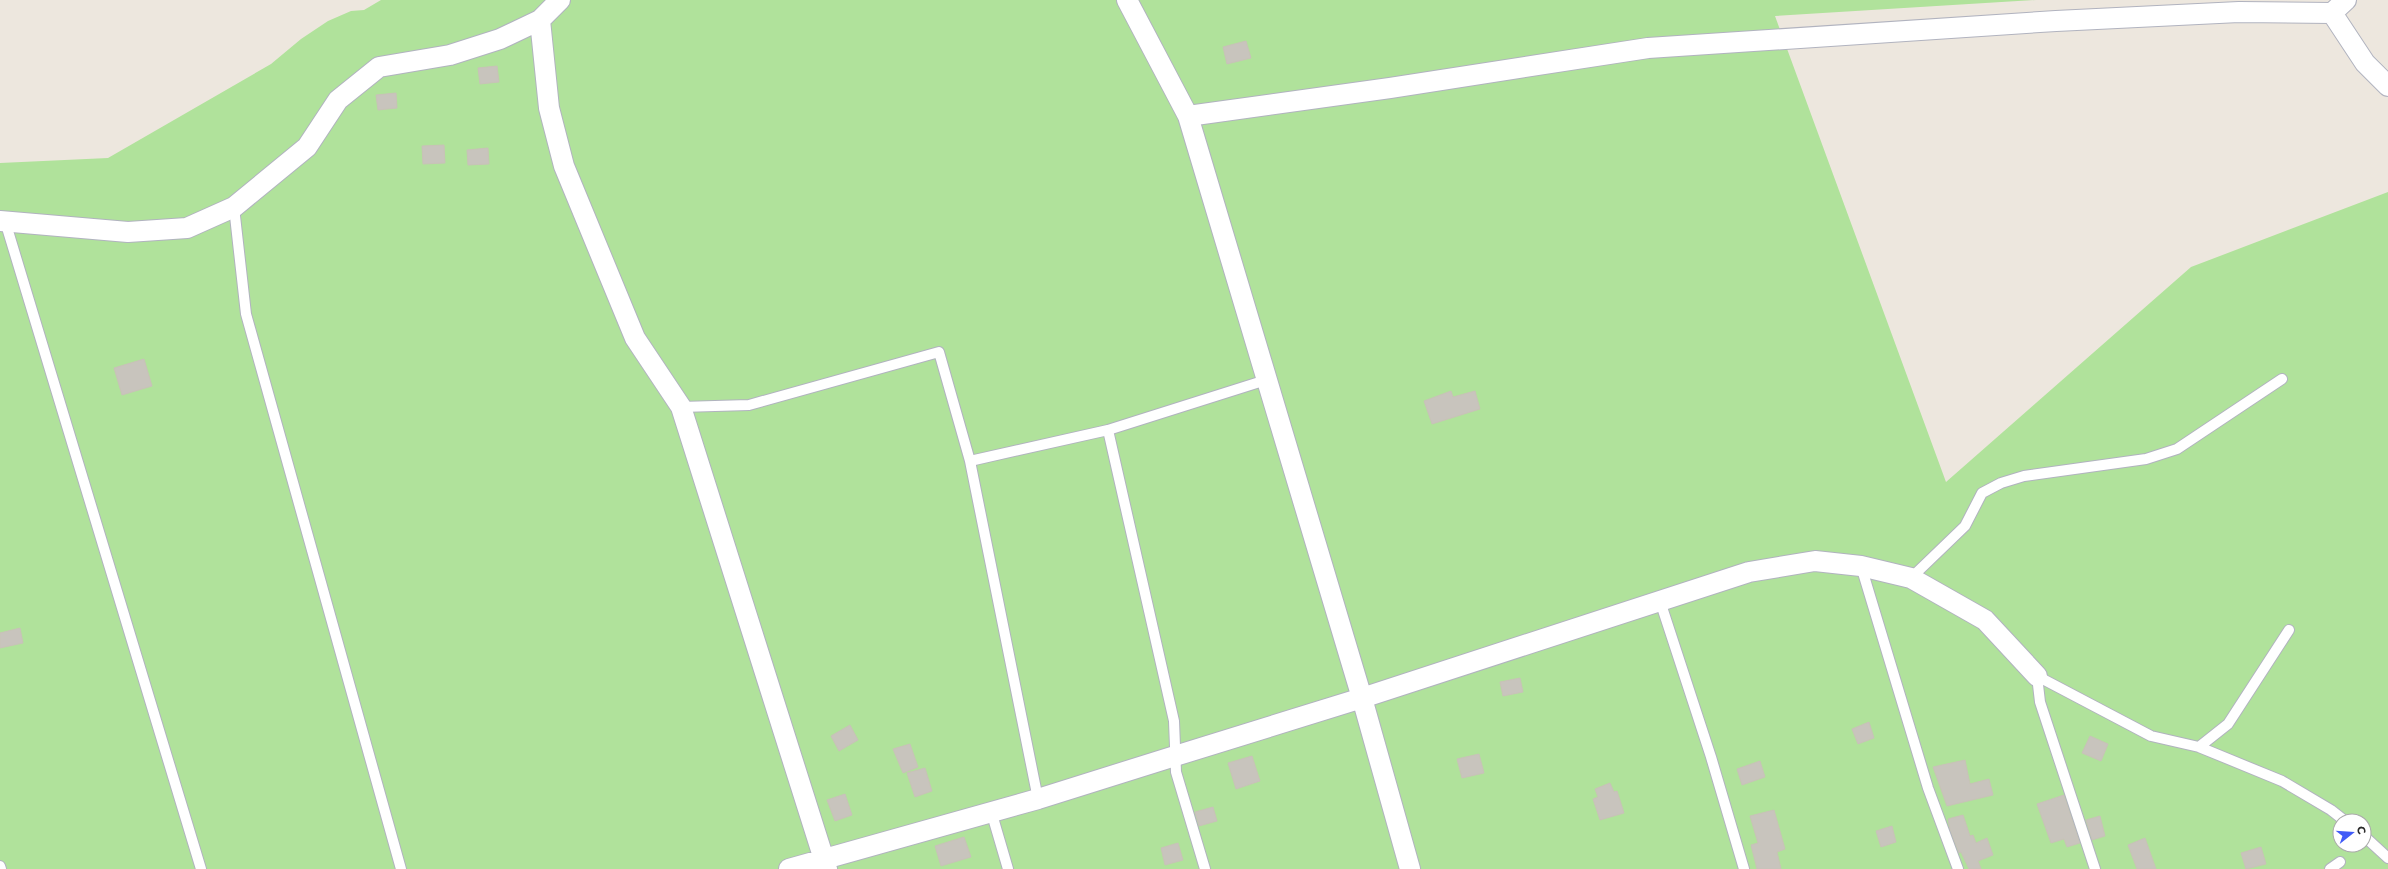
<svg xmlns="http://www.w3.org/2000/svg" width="2388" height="869" font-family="Montserrat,sans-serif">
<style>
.green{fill:#b0e29b;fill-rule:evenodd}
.building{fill:#c8c4bd;stroke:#c8c3b7}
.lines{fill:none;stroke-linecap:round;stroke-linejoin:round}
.service-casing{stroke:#b1b3bf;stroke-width:12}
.minor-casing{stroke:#b1b3bf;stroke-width:22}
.service{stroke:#fff;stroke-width:10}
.minor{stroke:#fff;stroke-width:20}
</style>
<rect width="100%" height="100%" fill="#ede7de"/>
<path class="green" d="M381 0H2036L1775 16 1946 482 2191 267 2388 192V869H0V163L108 158 271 64 301 39 328 21 351 11 364 10ZM2340 821H2364V845H2340Z"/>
<path class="building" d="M1246 41 1251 58 1227 64 1223 47Z
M497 66 499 82 480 84 478 68Z
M396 93 397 108 378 110 376 95Z
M444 145 445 163 423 164 422 146Z
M488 148 489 164 468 165 467 150Z
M144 359 152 386 122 395 114 368Z
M1451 391 1453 397 1475 391 1480 409 1432 424 1424 401Z
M20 628 23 643 0 648V633Z
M1520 678 1523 692 1503 696 1500 682Z
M1869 722 1874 738 1858 744 1852 729Z
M850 725 858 740 839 751 831 736Z
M2090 736 2108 744 2101 761 2082 753Z
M910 744 918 767 903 773 893 749Z
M1479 754 1484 773 1462 778 1457 759Z
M1252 756 1260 781 1236 789 1228 763Z
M1965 760 1970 784 1989 779 1993 795 1947 806 1933 767Z
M1760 761 1765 777 1742 785 1737 769Z
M925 768 932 791 915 797 907 773Z
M1610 783 1614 792 1617 791 1624 813 1600 820 1593 799 1598 797 1595 789Z
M845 794 852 815 835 821 827 800Z
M2064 795 2080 843 2067 847 2064 839 2051 843 2037 804Z
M1213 807 1217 821 1199 826 1195 812Z
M1774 810 1785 849 1777 852 1781 869H1757L1751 845 1758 843 1750 816Z
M1963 815 1970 836 1973 835 1976 843 1987 838 1993 855 1978 861 1981 869H1969L1961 852 1959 853 1950 830 1948 819Z
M2100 816 2105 836 2092 840 2086 820Z
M1892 826 1896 842 1881 847 1876 831Z
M964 837 971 857 941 866 935 846Z
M2145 838 2156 869H2137L2128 845Z
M1178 843 1183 860 1165 865 1161 848Z
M2261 847 2266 864 2246 869 2241 853Z"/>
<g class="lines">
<g class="service-casing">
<path id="service" d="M234 207 246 314 401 869
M5 221 201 869
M681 407 749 405 939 352 970 461 1038 799
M1108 430 1266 380
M970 461 1108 430 1174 721 1176 772 1205 869
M1861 566 1928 788 1958 869
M1911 578 1965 526 1982 493 2001 483 2024 476 2146 459 2177 449 2282 379
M1660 601 1711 757 1744 869
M2037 676 2151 736 2199 747 2282 781 2331 810 2345 821
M2037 676 2040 702 2095 869
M2199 747 2228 724 2289 630
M991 811 1008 869
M2364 836 2388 858
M0 866 1 869
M2330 869 2340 862"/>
</g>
<g class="minor-casing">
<path id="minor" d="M560 0 540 20 549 108 564 166 635 338 681 407 827 869
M1127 0 1188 116 1362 698 1410 869
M2332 13 2365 63 2388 86
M1188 116 1390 88 1648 48 2056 21 2239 12 2332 13 2346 0
M0 221 128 232 187 228 234 207 307 147 338 100 379 67 450 55 500 39 540 20
M789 869 1038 799 1175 756 1362 698 1749 572 1815 561 1861 566 1911 578 1985 620 2037 676"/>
</g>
<use href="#service" class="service"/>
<use href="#minor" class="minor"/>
</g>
<g transform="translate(2352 833) rotate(73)"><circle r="19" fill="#ffffff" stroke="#aaaaaa"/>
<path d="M0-3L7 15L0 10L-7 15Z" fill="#415bf7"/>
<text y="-6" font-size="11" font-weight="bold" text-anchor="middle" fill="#2b2b2b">С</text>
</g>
</svg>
